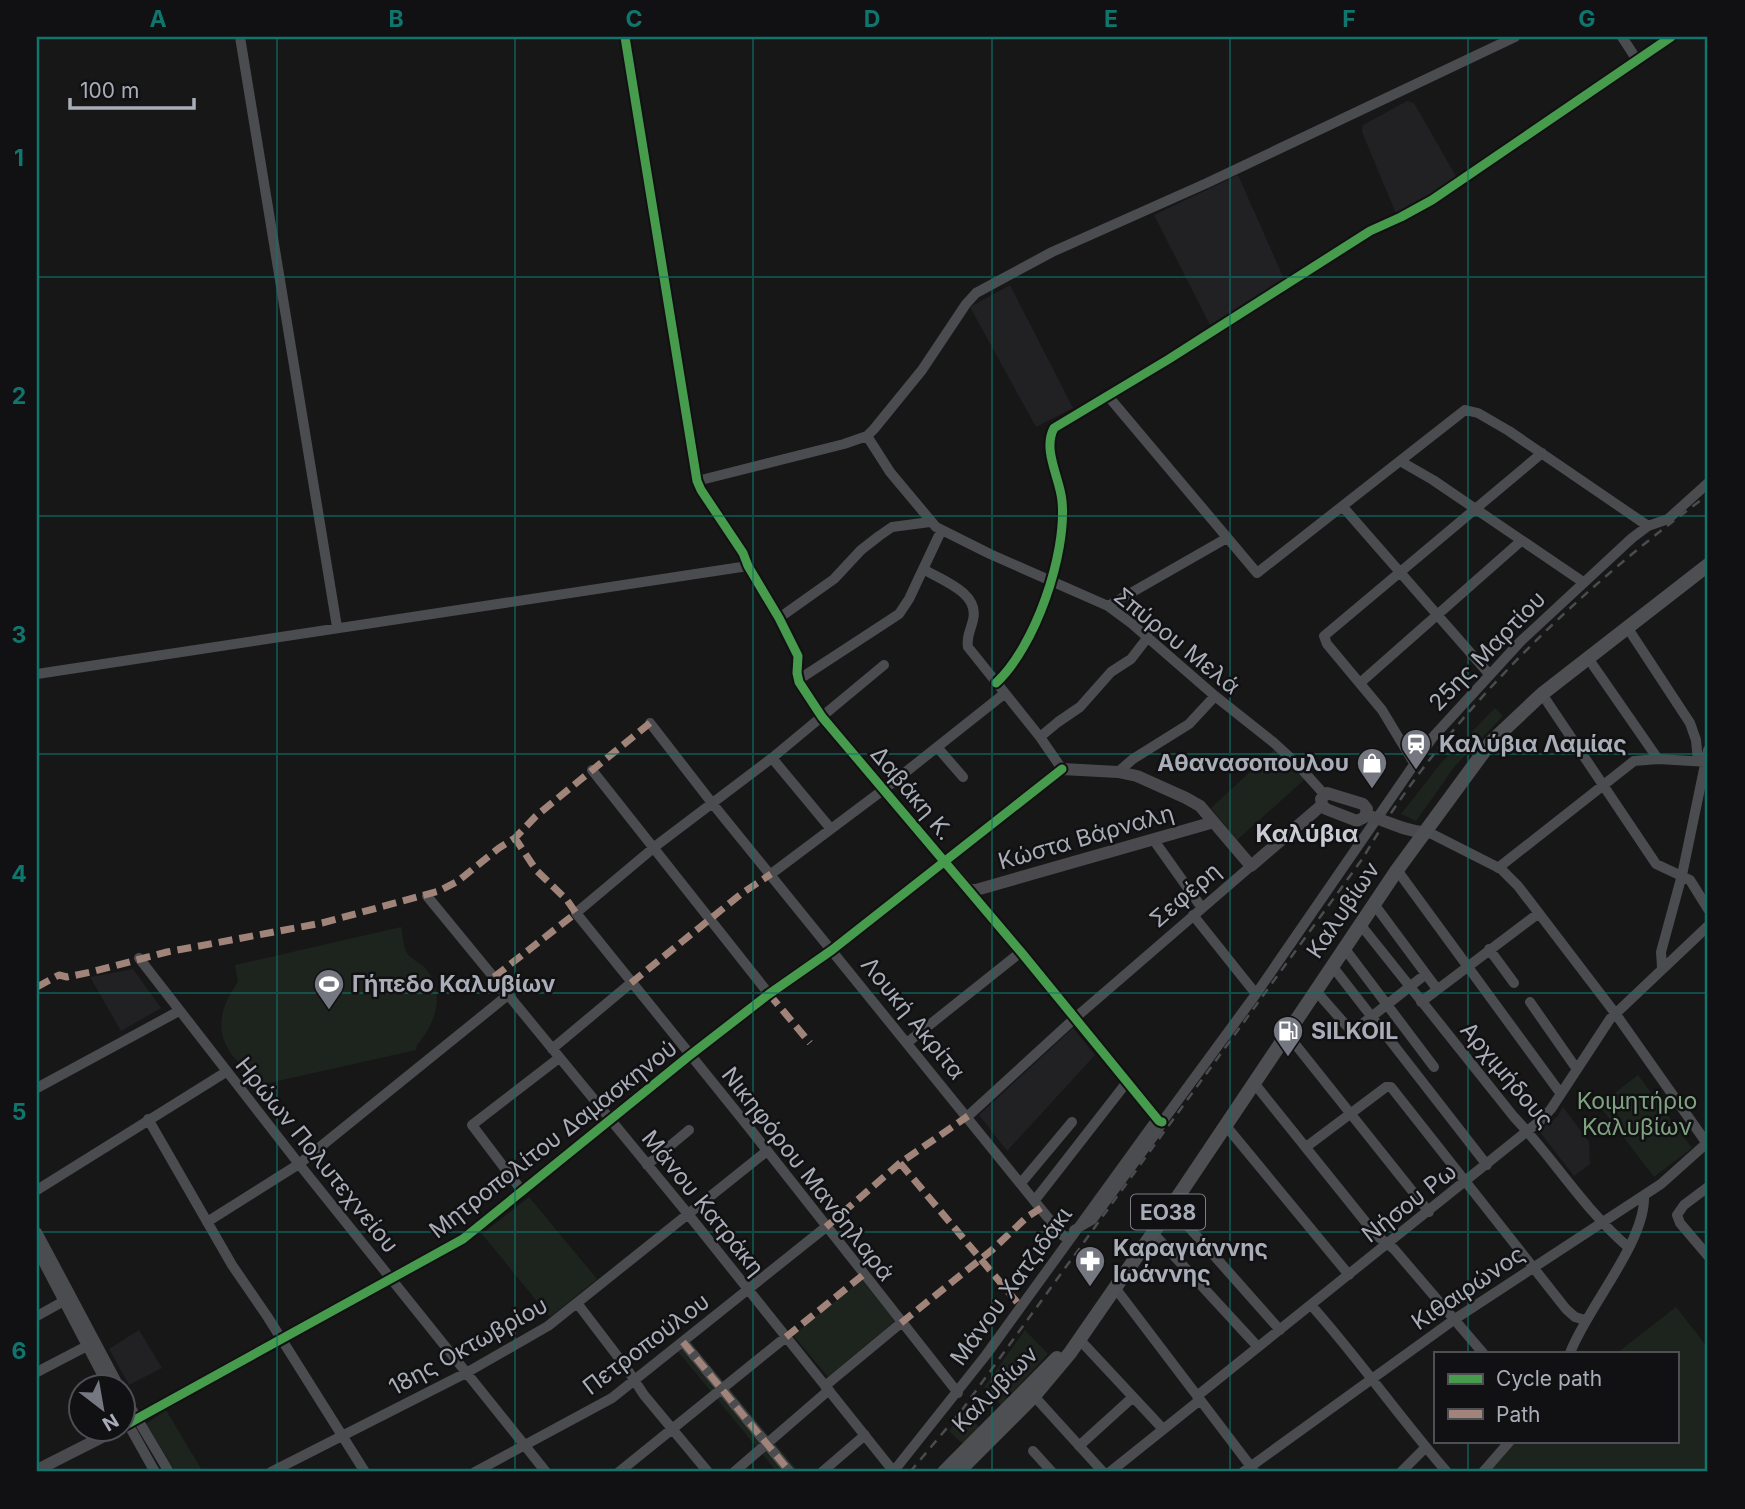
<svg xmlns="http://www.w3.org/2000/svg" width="1745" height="1509" font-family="Inter,sans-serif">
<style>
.built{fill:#212123}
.green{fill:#1d241e}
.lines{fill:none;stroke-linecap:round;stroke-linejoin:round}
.street{stroke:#4b4c50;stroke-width:10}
.secondary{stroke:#4a4a4e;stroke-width:12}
.primary{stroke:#4d4f52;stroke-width:14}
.rail{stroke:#4b4c4f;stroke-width:2.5;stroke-dasharray:9 7;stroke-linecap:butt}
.quiet{stroke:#a18479;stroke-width:7;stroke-dasharray:14 7;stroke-linecap:butt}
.cycleway-casing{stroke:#111113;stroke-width:13}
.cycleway{stroke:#469c4c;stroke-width:9}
.grid{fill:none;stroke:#0f766e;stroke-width:2;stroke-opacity:0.55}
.labels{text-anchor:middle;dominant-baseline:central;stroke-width:5;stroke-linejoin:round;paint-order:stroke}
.shield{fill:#111113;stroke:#7b7e86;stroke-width:2}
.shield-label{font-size:21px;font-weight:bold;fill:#a8adb8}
.street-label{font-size:23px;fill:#a8adb8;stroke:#111113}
.poi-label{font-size:23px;font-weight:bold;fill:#a8adb8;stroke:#111113;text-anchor:start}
.park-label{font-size:23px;fill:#7fa381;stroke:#111113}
.neighbourhood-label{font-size:24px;font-weight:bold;fill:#c9ccd4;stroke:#111113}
.neatline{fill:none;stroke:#0f766e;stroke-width:2.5}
.grid-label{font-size:23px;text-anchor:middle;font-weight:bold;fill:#0f766e}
</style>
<rect width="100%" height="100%" fill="#171717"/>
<path class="built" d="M1407 101 1414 103 1457 178 1397 216 1362 132 1363 125Z
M1238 175 1284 279 1210 325 1154 215Z
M1010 285 1073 408 1036 427 970 307Z
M133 969 161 1008 121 1031 90 977Z
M1073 1028 1095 1055 1007 1151 979 1115Z
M1563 1107 1589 1142 1590 1164 1574 1176 1539 1131 1557 1117Z
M139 1330 162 1368 129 1385 109 1349Z"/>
<path class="green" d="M1495 708 1503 716 1455 766 1416 821 1401 814 1441 763Z
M1276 748 1305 779 1237 840 1211 808Z
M401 927C403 934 403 948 407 953 411 959 419 962 424 967 447 991 436 1023 417 1045L416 1050 255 1086 252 1074C216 1047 212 1018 238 982L235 965Z
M1638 1075 1692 1148 1654 1177 1599 1105Z
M529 1197 597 1279 550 1317 482 1234Z
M862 1280 895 1321 828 1377 793 1335Z
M1676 1307 1708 1348V1472H1488L1513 1441H1677V1353H1617Z
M1025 1330 1048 1354 1001 1405 984 1387Z
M688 1339 799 1472H777L676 1349Z
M166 1410 203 1472H176L147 1427 146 1424Z
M964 1412 979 1427 963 1444 949 1431Z"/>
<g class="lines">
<path class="street" d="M240 37 337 627
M625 37 697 481 719 519 743 553 748 566 779 618 798 656 797 675 803 689 822 717 945 862
M1622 37 1637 60
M1108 396 1257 573 1465 410 1478 413 1509 431 1648 526
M867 436 890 472 936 527 990 554 1108 606 1131 623 1215 696 1273 742 1296 763 1324 794
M1400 461 1433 480 1583 582
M697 481 844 444 867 436 874 429 922 370 966 304 976 293 1052 252 1207 183 1515 37
M1343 507 1489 674
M923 569C942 580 980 593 973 620 971 630 966 636 968 647L1040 737 1062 769
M1108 606 1227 538
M779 618 834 579 861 550 879 536 892 527 930 522
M1627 627 1690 723 1696 740 1698 761
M1588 658 1658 759
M884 665 772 758 657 845 576 913 747 1125 958 1393
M37 674 748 566
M798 680 899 614 909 599 941 531
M996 683C1035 647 1067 554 1062 501 1060 478 1042 450 1054 428L1169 359 1370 231 1401 217 1432 200 1671 37
M1360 683 1521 541
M1542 694 1656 864 1690 880 1708 909
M650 723 712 803 1062 1235 1068 1239
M1040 737 1058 722 1080 707 1111 672 1131 659 1148 637
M937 747 963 777
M772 758 831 829
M1414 763 1382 710 1327 644 1324 636 1542 453
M592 770 769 994
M1118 772 1133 759 1189 724 1215 696
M1423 832 1432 834 1501 869 1518 886 1615 1013 1708 1145
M1153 839 1202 908
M1498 868 1634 761 1658 759 1708 762
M1397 870 1561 1094
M771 874 883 790 1004 694
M969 890 1161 1122
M427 896 688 1214 894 1472
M1374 904 1437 989
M1193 915 1256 994
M1360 924 1514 1117C1554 1159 1584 1209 1628 1247
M1345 949 1434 1067
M1489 949 1514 983
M139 958 299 1164 546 1472
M1333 967 1487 1165
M1662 967 1661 952 1682 875 1708 750
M1316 991 1352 1032 1426 974
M1421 1002 1539 913
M1530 1002 1576 1068
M1287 1034 1429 1212
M908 1042 1021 952
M552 1049 631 983
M1254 1083 1376 1235 1394 1249 1483 1353
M37 1088 179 1011
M968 1116 1075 1018 1251 866
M148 1119 232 1265 267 1316 365 1472
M1226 1126 1349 1275
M1306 1147 1386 1087H1391L1566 1309 1575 1317 1585 1320
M647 1165 689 1130
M1021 1183 1072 1122
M1708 1187 1684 1205 1677 1215 1680 1223 1708 1256
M37 1190 226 1072
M522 1191 472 1125 559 1058
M1035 1200 1127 1082
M1171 1207 1280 1330
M207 1222 299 1164 508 995
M1074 1230 1092 1220 1158 1130 1162 1122 1256 994 1433 737 1520 642 1632 538 1648 526 1668 519 1708 483
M37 1232 119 1386
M1153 1233 1258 1347
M37 1250 108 1386
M1116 1289 1255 1472
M577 1303 625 1366 644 1395 708 1472
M1311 1305C1359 1359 1400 1418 1447 1472
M37 1316 64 1301
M1079 1339 1163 1429
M683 1342 790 1472
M1570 1353C1587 1308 1646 1241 1644 1196
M37 1372 87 1346
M825 1386 901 1323
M122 1393 169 1472
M1034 1396 1103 1472
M1197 1396 1541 1120 1551 1109 1610 1019 1708 926
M122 1413 155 1472
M1079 1446 1133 1397
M1033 1451 1052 1472
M271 1472 466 1373 548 1326 767 1151
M475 1472 612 1398 826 1227
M619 1472 786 1337
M734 1472 829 1390
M822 1472 865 1435
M893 1472 986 1355 1157 1119
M1110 1472 1200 1400
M1243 1472 1455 1319 1661 1184 1708 1142
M1401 1472 1426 1447
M1483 1472 1510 1441"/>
<path class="secondary" d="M1327 793 1363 804 1367 809 1365 817 1357 821 1326 809 1322 805 1321 799Z
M1366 815C1386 820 1403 831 1423 832
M945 862 969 890H976L1214 822
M122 1427 463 1239 689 1056 769 994 832 950 1062 769 1118 772 1137 776 1186 798 1200 806 1251 866 1322 805
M37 1470 120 1428"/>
<path class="primary" d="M944 1472 1057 1358
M958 1472 1034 1396 1070 1353 1171 1207 1397 870 1491 742 1542 694 1708 565"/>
<path class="rail" d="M910 1472 962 1410 1363 858C1444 718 1578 590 1708 495"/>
<path class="quiet" d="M494 977 576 913 567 900 536 870 515 838
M631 983 741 894 771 874
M37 987 59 975 67 977 91 972 167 952 322 923 439 891 458 881 499 848 515 838 536 816 650 723
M769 994 810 1043
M900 1163 1021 1307
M826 1227 900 1163 968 1116
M901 1323 992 1250 1027 1217 1041 1208
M786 1337 863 1275
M683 1342 790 1472
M621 1471 622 1472"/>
<g class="cycleway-casing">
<path id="cycleway" d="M625 37 697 481 701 490 743 553 748 566 779 618 798 656 797 673 799 682 822 717 1021 952 1159 1121 1162 1122
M996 683C1035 647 1067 554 1062 501 1060 478 1042 450 1054 428L1169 359 1370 231 1401 217 1432 200 1671 37
M122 1427 463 1239 689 1056 769 994 832 950 1062 769"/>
</g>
<use href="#cycleway" class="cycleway"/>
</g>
<path class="grid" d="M277 37V1472M515 37V1472M753 37V1472M992 37V1472M1230 37V1472M1468 37V1353M37 277H1708M37 516H1708M37 754H1708M37 993H1708M37 1232H1708M1468 1441V1472"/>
<defs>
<g id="station-pin" transform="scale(1.575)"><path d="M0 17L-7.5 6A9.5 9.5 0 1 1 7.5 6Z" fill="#757880" stroke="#111113"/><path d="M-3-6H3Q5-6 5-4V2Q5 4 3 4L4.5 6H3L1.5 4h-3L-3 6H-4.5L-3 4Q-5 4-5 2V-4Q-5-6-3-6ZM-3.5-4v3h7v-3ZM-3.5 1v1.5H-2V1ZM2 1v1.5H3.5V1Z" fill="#fff"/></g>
<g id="shop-pin" transform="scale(1.575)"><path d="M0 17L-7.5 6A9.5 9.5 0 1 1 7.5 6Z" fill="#757880" stroke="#111113"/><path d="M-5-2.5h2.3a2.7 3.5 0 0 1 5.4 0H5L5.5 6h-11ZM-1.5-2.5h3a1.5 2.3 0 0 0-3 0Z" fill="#fff"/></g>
<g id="stadium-pin" transform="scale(1.575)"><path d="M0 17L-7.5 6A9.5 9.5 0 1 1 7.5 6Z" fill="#757880" stroke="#111113"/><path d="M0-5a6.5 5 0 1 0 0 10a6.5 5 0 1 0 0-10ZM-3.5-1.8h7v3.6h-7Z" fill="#fff"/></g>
<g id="fuel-pin" transform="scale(1.575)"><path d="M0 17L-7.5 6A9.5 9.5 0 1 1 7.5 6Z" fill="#757880" stroke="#111113"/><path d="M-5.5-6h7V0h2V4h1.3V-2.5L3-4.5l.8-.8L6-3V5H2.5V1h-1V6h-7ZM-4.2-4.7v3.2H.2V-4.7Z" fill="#fff"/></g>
<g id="pharmacy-pin" transform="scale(1.575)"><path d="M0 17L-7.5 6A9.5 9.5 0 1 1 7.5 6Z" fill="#757880" stroke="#111113"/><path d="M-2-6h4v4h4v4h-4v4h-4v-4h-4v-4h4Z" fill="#fff"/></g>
</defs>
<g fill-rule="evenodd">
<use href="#station-pin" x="1416" y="744"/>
<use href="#shop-pin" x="1372" y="763"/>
<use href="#stadium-pin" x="329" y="984"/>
<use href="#fuel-pin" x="1288" y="1031"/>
<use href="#pharmacy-pin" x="1090" y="1261"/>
</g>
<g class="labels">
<rect class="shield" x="1131" y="1194.5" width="74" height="35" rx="5"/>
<g class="shield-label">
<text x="1168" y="1212">ΕΟ38</text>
</g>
<g class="street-label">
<text transform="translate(1177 641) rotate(39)">Σπύρου Μελά</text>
<text transform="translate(1487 651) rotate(-46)">25ης Μαρτίου</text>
<text transform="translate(912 793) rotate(50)">Δαβάκη Κ.</text>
<text transform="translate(1086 837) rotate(-16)">Κώστα Βάρναλη</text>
<text transform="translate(1185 895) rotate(-41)">Σεφέρη</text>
<text transform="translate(1343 910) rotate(-56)">Καλυβίων</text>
<text transform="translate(913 1018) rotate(51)">Λουκή Ακρίτα</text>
<text transform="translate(1507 1075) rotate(50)">Αρχιμήδους</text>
<text transform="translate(553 1139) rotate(-38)">Μητροπολίτου Δαμασκηνού</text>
<text transform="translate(317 1155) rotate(51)">Ηρώων Πολυτεχνείου</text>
<text transform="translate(808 1174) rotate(52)">Νικηφόρου Μανδηλαρά</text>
<text transform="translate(703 1203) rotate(51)">Μάνου Κατράκη</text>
<text transform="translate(1409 1203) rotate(-38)">Νήσου Ρω</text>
<text transform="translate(1011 1286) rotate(-54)">Μάνου Χατζιδάκι</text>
<text transform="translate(1468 1288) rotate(-34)">Κιθαιρώνος</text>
<text transform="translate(646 1344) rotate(-37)">Πετροπούλου</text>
<text transform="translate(468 1346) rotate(-29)">18ης Οκτωβρίου</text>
<text transform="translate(995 1389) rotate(-45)">Καλυβίων</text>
</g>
<g class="poi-label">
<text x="1439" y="744">Καλύβια Λαμίας</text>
<text x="1349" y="763" text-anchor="end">Αθανασοπουλου</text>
<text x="352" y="984">Γήπεδο Καλυβίων</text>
<text x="1311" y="1031">SILKOIL</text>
<text x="1113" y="1248">Καραγιάννης<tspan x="1113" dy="26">Ιωάννης</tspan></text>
</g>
<g class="park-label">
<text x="1637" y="1101">Κοιμητήριο<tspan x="1637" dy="26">Καλυβίων</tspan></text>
</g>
<g class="neighbourhood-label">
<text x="1307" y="833">Καλύβια</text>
</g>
</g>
<rect width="1745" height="1509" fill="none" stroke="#111113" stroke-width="77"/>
<rect x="1434" y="1352" width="245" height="91" fill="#111113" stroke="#4d4f55" stroke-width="2"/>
<rect x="1448" y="1374" width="35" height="10" fill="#469c4c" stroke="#4d4f55" stroke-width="2"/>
<text x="1496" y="1386" font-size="21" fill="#a8adb8">Cycle path</text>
<rect x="1448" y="1409" width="35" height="10" fill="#a18479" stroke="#4d4f55" stroke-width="2"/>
<text x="1496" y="1422" font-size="21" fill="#a8adb8">Path</text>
<g transform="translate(102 1408) rotate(149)"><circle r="33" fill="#111113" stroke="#4d4f55" stroke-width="2"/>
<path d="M0-5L12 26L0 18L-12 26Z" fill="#757880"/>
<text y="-10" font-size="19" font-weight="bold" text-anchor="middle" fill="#a8adb8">N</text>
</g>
<path d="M70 98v10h124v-10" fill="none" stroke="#a8adb8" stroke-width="3.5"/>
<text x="80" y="98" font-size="21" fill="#a8adb8" stroke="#111113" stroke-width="5" paint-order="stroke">100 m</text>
<rect x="38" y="38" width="1668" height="1432" class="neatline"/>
<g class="grid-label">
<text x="158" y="27">A</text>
<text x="396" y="27">B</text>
<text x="634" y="27">C</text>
<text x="872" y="27">D</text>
<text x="1111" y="27">E</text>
<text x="1349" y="27">F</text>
<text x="1587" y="27">G</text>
<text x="19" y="166">1</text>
<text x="19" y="404">2</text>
<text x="19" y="643">3</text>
<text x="19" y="882">4</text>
<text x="19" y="1120">5</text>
<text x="19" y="1359">6</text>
</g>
</svg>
